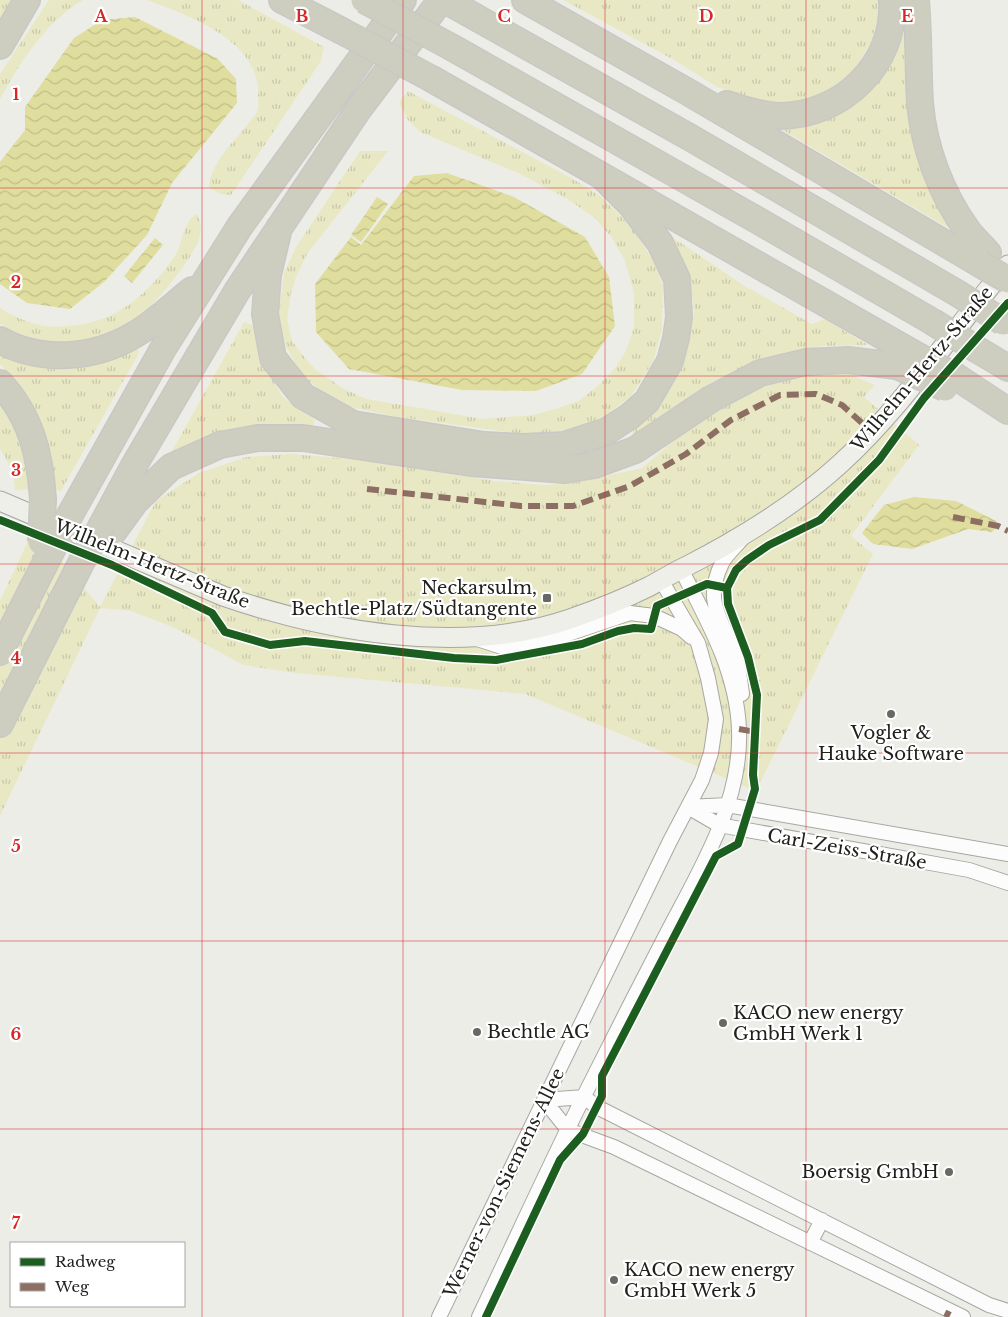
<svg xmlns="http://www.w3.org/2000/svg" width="1008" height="1317" font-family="'Libre Baskerville',serif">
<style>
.grass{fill:url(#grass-tufts)}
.water{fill:url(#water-waves)}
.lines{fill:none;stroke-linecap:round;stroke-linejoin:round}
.street-casing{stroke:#a7a7a3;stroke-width:16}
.secondary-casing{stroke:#a7a7a3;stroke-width:21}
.highway-casing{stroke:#c8c8c5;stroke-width:28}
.street{stroke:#fcfcfc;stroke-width:14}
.secondary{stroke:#efefea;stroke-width:19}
.highway{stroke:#cecec0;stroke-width:25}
.highway-bridge-casing{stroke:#c8c8c5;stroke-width:28;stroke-linecap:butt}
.highway-bridge{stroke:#cecec0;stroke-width:25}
.quiet{stroke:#8d6e63;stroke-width:6;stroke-dasharray:12 6;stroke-linecap:butt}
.cycleway-casing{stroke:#fff;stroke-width:11}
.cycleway{stroke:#1b5e20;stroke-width:8}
.grid{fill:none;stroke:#d62828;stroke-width:1;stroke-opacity:0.55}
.poi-dot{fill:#686864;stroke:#fff;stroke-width:2}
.labels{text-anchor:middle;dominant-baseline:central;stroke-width:4.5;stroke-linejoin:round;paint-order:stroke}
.street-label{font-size:18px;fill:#20201d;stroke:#fff}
.poi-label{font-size:18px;fill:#20201d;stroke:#fff;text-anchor:start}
.grid-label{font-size:16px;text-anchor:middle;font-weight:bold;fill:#d62828;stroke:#fff;stroke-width:4.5;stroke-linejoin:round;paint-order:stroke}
</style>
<defs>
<pattern id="grass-tufts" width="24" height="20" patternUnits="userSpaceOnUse" patternTransform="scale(1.25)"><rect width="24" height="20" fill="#e9e8c4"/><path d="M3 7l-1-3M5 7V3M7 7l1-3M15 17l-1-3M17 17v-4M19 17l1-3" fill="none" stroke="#c8c7a8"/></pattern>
<pattern id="water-waves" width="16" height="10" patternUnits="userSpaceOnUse" patternTransform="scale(1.25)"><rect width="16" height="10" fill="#e0de9e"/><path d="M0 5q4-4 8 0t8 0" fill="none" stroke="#c0be88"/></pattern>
</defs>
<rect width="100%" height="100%" fill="#edede8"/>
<path class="grass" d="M0 0H15L0 25Z
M49 0H83C46 22 20 62 0 99V74Z
M147 0H238L324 47 321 61 231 195 221 194 209 188C209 165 234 141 248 124 250 120 256 116 257 111 259 107 258 101 258 96 261 41 190 16 147 0Z
M563 0H878L879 15 871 42 853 72 819 96 790 104H766L717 87 674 60Z
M902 34H906L914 142 920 164 932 194 953 228 952 230 779 128C844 125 880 94 902 34Z
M408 91 573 179 599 195 628 223 654 261 663 285 662 330 653 362 631 396 601 419 568 430 523 434 398 417 345 406 304 378 286 347 278 318 284 273 296 247 360 151H388L307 254 296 277 291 293 287 319 292 341 305 358 316 370 344 389 367 399 483 419 533 415 559 408 580 400 600 384 616 367 626 351 634 327V293L625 261 612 238 595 218 566 198 518 173 420 132 408 120 399 102Z
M196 214C201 219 202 232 199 239 192 259 156 304 139 317 130 323 120 331 110 335 78 349 28 343 0 324V308C11 315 22 320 35 324 56 330 89 325 110 316 134 305 162 277 176 254 183 242 184 221 196 214Z
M671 236 743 285 812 324 825 319 868 345 823 346 765 359 712 382 634 437 633 429C663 403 684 373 690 332 691 325 694 317 694 310 692 284 681 259 671 236Z
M244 322 254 326 258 355 282 396 299 410 314 419 313 427 300 426 167 460Z
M135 348 139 350 138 355 61 491 56 490 45 437 20 388 0 364V353L105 361 130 353Z
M850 369V373L860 379 875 385 864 397 919 445 851 536 873 554 756 791 525 694 296 673 243 665 175 628 131 611 100 608 0 816V601L34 528 100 607 156 501 199 473 246 457 291 454 363 460 495 481 546 485 578 482 642 468 678 437 729 400 766 383 802 374Z
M0 398 23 443 36 489 15 490 13 471 0 449Z"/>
<path class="water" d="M135 17 218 59 236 79 237 103 172 183 147 235 104 282 70 309 27 303 0 284V162L25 130V107L74 38 102 20Z
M447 173 514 197 585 237 609 277 615 326 582 374 536 391 462 390 349 369 316 332 315 284 351 237 361 245 414 176Z
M377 197 388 204 361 242 351 235Z
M155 238 163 245 132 283 124 276Z
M914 497 956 501 996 521 998 526 992 532 968 529 912 549 873 544 862 533 884 505Z"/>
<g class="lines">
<g class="street-casing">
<path id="street" d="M742 539C735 547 726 555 722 563 705 599 718 613 731 645 738 660 740 678 742 694
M477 639 502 647 550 640 630 613 654 616 682 629 691 637
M688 807 719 825 969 870 1008 883
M688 807 727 805 1008 854
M810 1243 822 1220
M439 1317 670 841 702 780 711 753 716 719 708 678 698 643 661 580
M479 1317C514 1243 548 1168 585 1094 611 1042 638 989 665 937 698 873 742 804 739 730 737 671 707 620 681 569
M963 1317 614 1147 568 1130 544 1100 584 1097 597 1107 989 1305 1008 1311"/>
</g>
<g class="secondary-casing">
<path id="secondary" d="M0 501 223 596C327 632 463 656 570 619 596 610 624 599 648 587 660 581 672 573 685 567 740 539 794 506 840 464 904 406 952 331 1008 265"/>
</g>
<g class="highway-casing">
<path id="highway" d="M282 0 340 30
M445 0 691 138 957 293
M525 0 688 92 980 264
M916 0C919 34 918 69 920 103 924 148 941 194 968 231 974 239 982 246 988 253
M0 46 27 0
M453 48 757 220 933 322
M432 79 909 351
M727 104C744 110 761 115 779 116 842 116 896 64 892 0
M279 228 268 275 265 314 273 358 303 396 353 424 484 445 524 447 564 445 607 431 630 416 647 401 670 361 676 338 679 317 677 279 660 243 631 205 605 179
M0 340C40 363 94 359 134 335 155 323 173 305 192 290
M978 350 1008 368
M955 376 1008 411
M0 383C31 417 40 454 43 499
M71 513 164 347 240 226 403 0
M102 525 136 462 237 291 358 110 441 0
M114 531 135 502 171 467 220 445 258 438H303L471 463 565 470 594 465 635 450 711 399 760 373 806 362 848 360 897 366
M0 652 53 548
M0 724 83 559"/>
</g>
<use href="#street" class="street"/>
<use href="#secondary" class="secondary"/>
<use href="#highway" class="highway"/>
<g class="highway-bridge-casing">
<path id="highway-bridge" d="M364 0 453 48
M340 30 432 79
M980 264 1008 280
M957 293 1003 322
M933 322 978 350
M909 351 955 376
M897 366 945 388
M41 542 43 499
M53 548 71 513
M83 559 102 525"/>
</g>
<use href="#highway-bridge" class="highway-bridge"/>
<path class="quiet" d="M367 489 521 506H573L630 486 686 454 731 420 780 395 816 394 842 405 872 432
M953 517 998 526 1008 531
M739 729 756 732
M946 1317 949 1311"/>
<g class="cycleway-casing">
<path id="cycleway" d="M0 520 112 565 212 613 225 632 270 645 305 641 454 658 496 660 582 644 618 631 634 628 651 629 657 606 707 584 727 588
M486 1317 560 1160 583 1134 602 1096V1076L716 856 738 844 755 789 753 775 757 695 748 657 728 604 727 588 736 570 747 560 769 545 820 520 879 460 924 398 1008 303"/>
</g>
<use href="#cycleway" class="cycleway"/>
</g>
<path class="grid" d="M202 0V1317M403 0V1317M605 0V1317M806 0V1317M0 188H1008M0 376H1008M0 564H1008M0 753H1008M0 941H1008M0 1129H1008"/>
<g class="poi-dot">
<rect x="542" y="593" width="10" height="10" rx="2.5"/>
<circle cx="891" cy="714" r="5"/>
<circle cx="723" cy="1023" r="5"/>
<circle cx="477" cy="1032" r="5"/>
<circle cx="949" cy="1172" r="5"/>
<circle cx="614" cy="1280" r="5"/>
</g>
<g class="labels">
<g class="street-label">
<text transform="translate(922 369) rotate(-50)">Wilhelm-Hertz-Straße</text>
<text transform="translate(152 564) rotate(22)">Wilhelm-Hertz-Straße</text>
<text transform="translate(847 849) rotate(10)">Carl-Zeiss-Straße</text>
<text transform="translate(504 1183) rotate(-64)">Werner-von-Siemens-Allee</text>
</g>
<g class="poi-label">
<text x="537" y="588" text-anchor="end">Neckarsulm,<tspan x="537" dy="21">Bechtle-Platz/Südtangente</tspan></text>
<text x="891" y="733" text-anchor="middle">Vogler &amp;<tspan x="891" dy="21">Hauke Software</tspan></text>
<text x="733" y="1013">KACO new energy<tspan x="733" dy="21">GmbH Werk 1</tspan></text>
<text x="487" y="1032">Bechtle AG</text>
<text x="939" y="1172" text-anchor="end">Boersig GmbH</text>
<text x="624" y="1270">KACO new energy<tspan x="624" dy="21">GmbH Werk 5</tspan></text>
</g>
</g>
<g class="grid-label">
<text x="101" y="22">A</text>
<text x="302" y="22">B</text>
<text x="504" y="22">C</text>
<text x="706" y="22">D</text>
<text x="907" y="22">E</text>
<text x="16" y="100">1</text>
<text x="16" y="288">2</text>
<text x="16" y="476">3</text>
<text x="16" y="664">4</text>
<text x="16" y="852">5</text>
<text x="16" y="1040">6</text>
<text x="16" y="1229">7</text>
</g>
<rect x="10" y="1242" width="175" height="65" fill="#ffffff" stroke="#a6a6a5"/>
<rect x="20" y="1258" width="25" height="8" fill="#1b5e20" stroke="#a6a6a5"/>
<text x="55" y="1267" font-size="15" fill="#20201d">Radweg</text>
<rect x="20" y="1283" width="25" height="8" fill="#8d6e63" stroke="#a6a6a5"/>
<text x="55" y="1292" font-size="15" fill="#20201d">Weg</text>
</svg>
